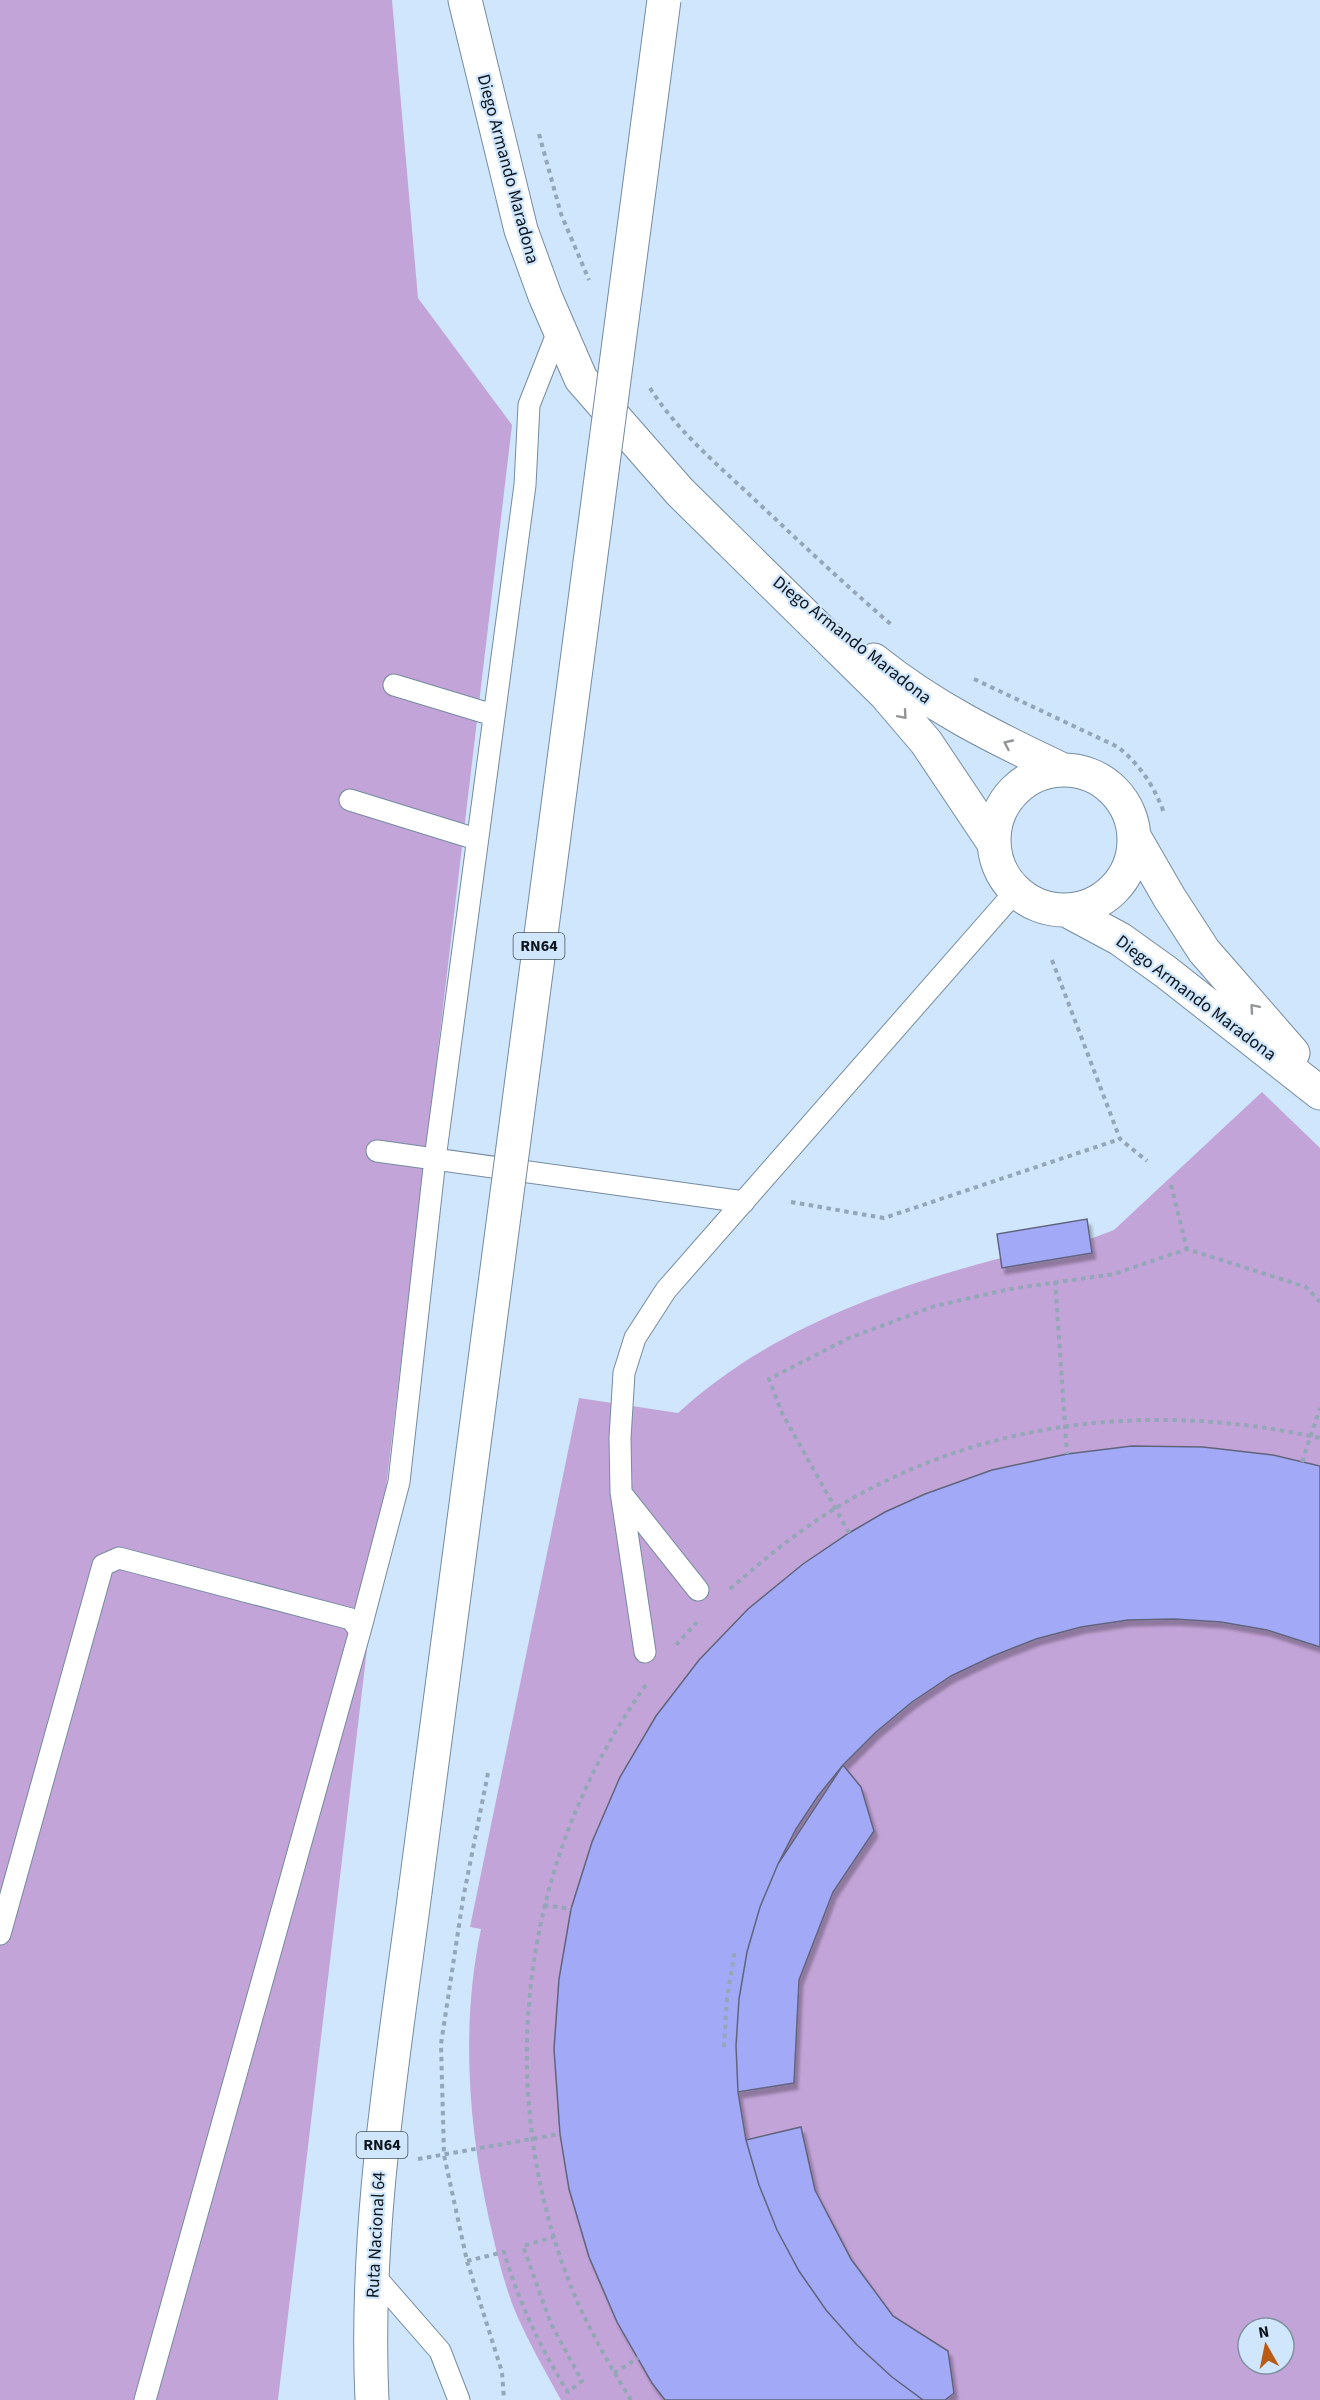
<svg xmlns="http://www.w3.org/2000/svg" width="1320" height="2400" font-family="'Source Sans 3',sans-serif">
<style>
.green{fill:#c3a4d8;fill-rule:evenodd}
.building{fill:#a2aaf7;stroke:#61647d;stroke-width:1.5;filter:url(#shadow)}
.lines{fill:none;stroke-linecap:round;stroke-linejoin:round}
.lane-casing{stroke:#768b9f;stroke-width:23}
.secondary-casing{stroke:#768b9f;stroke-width:35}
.primary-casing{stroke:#768b9f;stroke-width:35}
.path{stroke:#94a7b8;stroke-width:4;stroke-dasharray:4.5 4.5;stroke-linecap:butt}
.lane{stroke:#fff;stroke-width:21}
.secondary{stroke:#fff;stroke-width:33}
.primary{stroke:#fff;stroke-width:33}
.primary-bridge-casing{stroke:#768b9f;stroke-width:35;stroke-linecap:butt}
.primary-bridge{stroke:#fff;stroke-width:33}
.oneway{stroke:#929598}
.labels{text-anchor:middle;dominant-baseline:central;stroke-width:4.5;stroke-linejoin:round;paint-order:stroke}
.shield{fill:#cfe6fc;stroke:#46535e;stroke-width:1.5}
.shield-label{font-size:16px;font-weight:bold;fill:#0c141b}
.street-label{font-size:18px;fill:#0c141b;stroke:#cfe6fc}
</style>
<defs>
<filter id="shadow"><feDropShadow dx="3.5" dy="6" stdDeviation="1.5" flood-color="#0004"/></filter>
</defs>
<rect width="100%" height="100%" fill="#cfe6fc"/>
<path class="green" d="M0 0H392L418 298 512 425 278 2400H0Z
M1262 1092 1320 1148V2400H561C545 2371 528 2341 515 2311 503 2281 496 2250 489 2219 468 2124 461 2025 481 1929L470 1927 579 1398 678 1413C769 1330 884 1289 1001 1258L997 1234 1087 1219 1090 1239 1114 1230ZM1248 2328H1284V2364H1248Z"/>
<path class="building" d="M1087 1219 1092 1253 1002 1268 997 1234Z
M1132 1446 1203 1447 1273 1455 1320 1466V1647L1267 1630 1221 1622 1174 1619 1128 1620 1081 1627 1036 1639 993 1656 951 1676 912 1702 876 1732 843 1765 818 1796 796 1829 778 1864 760 1907 747 1952 739 1999 736 2046 738 2092 746 2140 759 2185 777 2230 799 2271 826 2310 857 2345 892 2377 923 2400H665L652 2383 617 2322 589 2257 569 2189 560 2134 554 2049 559 1979 571 1909 592 1842 620 1777 656 1716 699 1660 748 1609 803 1564 849 1533 885 1512 925 1494 992 1470 1067 1454Z
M843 1765 861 1787 874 1831 833 1892 799 1980 794 2083 738 2092 736 2046 739 1999 747 1952 760 1907 778 1864Z
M801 2127 815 2190 851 2259 893 2316 948 2351 954 2393 945 2400H923L892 2377 857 2345 826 2310 799 2271 777 2230 759 2185 746 2140Z"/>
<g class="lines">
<g class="lane-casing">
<path id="lane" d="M394 685 493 715
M350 800 476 839
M377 1151 744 1202
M621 1493 698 1590
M360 1631 399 1482 435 1159 525 485 529 405 559 329
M645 1652 621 1492 620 1438 624 1373 635 1338 666 1290 1015 892
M0 1934 103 1565 119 1558 351 1619 360 1631 145 2400
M372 2273 440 2351 459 2400"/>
</g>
<g class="secondary-casing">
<path id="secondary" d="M465 0 521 230 545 296 581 379 680 492 885 694 926 742 993 842
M874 660C931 706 995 738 1061 769
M994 840a70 70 0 1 1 140 0a70 70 0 1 1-140 0Z
M1135 838 1169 897 1204 951 1293 1053
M1066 910 1120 939 1166 972 1320 1093"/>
</g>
<g class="primary-casing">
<path id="primary" d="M372 2400C364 2229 393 2061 415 1892"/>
</g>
<path class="path" d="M539 134 561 214 589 280
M650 388C677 431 717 464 754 499 800 542 845 585 893 626
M974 679 1118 747C1141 766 1154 786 1164 813
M1052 960 1120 1139 1147 1161
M1171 1185 1187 1249
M791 1202 884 1218 1120 1139
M1055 1281 1067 1454
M1302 1462 1320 1408
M849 1533 782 1413 769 1379 849 1338 935 1306 1010 1289 1114 1274 1187 1249 1306 1287 1320 1302
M730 1589C763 1560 797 1532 834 1509 982 1419 1153 1401 1320 1438
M676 1645 697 1622
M488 1773 463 1899 441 2044 444 2155 467 2261 502 2372 504 2400
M544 1905 571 1909
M724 2047 727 1998 735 1950
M418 2159 560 2134
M467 2261 504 2252C519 2302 540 2348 568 2392L582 2381 551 2324 523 2246 554 2237
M614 2373 638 2358
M631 2400C607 2361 584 2321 568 2279 492 2079 523 1855 648 1682"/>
<use href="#lane" class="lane"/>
<use href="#secondary" class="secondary"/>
<use href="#primary" class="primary"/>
<g class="primary-bridge-casing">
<path id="primary-bridge" d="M415 1892 664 0"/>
</g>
<use href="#primary-bridge" class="primary-bridge"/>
</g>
<defs><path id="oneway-chevron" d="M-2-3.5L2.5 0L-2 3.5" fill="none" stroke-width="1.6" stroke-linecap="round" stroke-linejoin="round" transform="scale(1.5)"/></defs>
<g class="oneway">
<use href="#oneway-chevron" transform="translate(903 715) rotate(49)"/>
<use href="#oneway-chevron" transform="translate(1008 744) rotate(-155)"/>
<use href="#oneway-chevron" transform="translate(1254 1008) rotate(-131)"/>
</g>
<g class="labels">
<g class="shield">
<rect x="513.5" y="933" width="51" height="26" rx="4.5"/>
<rect x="356.5" y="2132" width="51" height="26" rx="4.5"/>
</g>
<g class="shield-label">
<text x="539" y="946">RN64</text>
<text x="382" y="2145">RN64</text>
</g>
<g class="street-label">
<text transform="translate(508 169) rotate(75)">Diego Armando Maradona</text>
<text transform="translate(852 640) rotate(38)">Diego Armando Maradona</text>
<text transform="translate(1196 998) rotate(37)">Diego Armando Maradona</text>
<text transform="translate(376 2235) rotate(-87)">Ruta Nacional 64</text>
</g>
</g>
<g transform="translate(1266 2346) rotate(351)"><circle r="28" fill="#cfe6fc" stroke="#8192a2" stroke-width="1.5"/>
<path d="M0-4.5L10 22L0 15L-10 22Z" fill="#ba5b15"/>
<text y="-9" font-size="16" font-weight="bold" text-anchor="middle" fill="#0c141b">N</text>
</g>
</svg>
